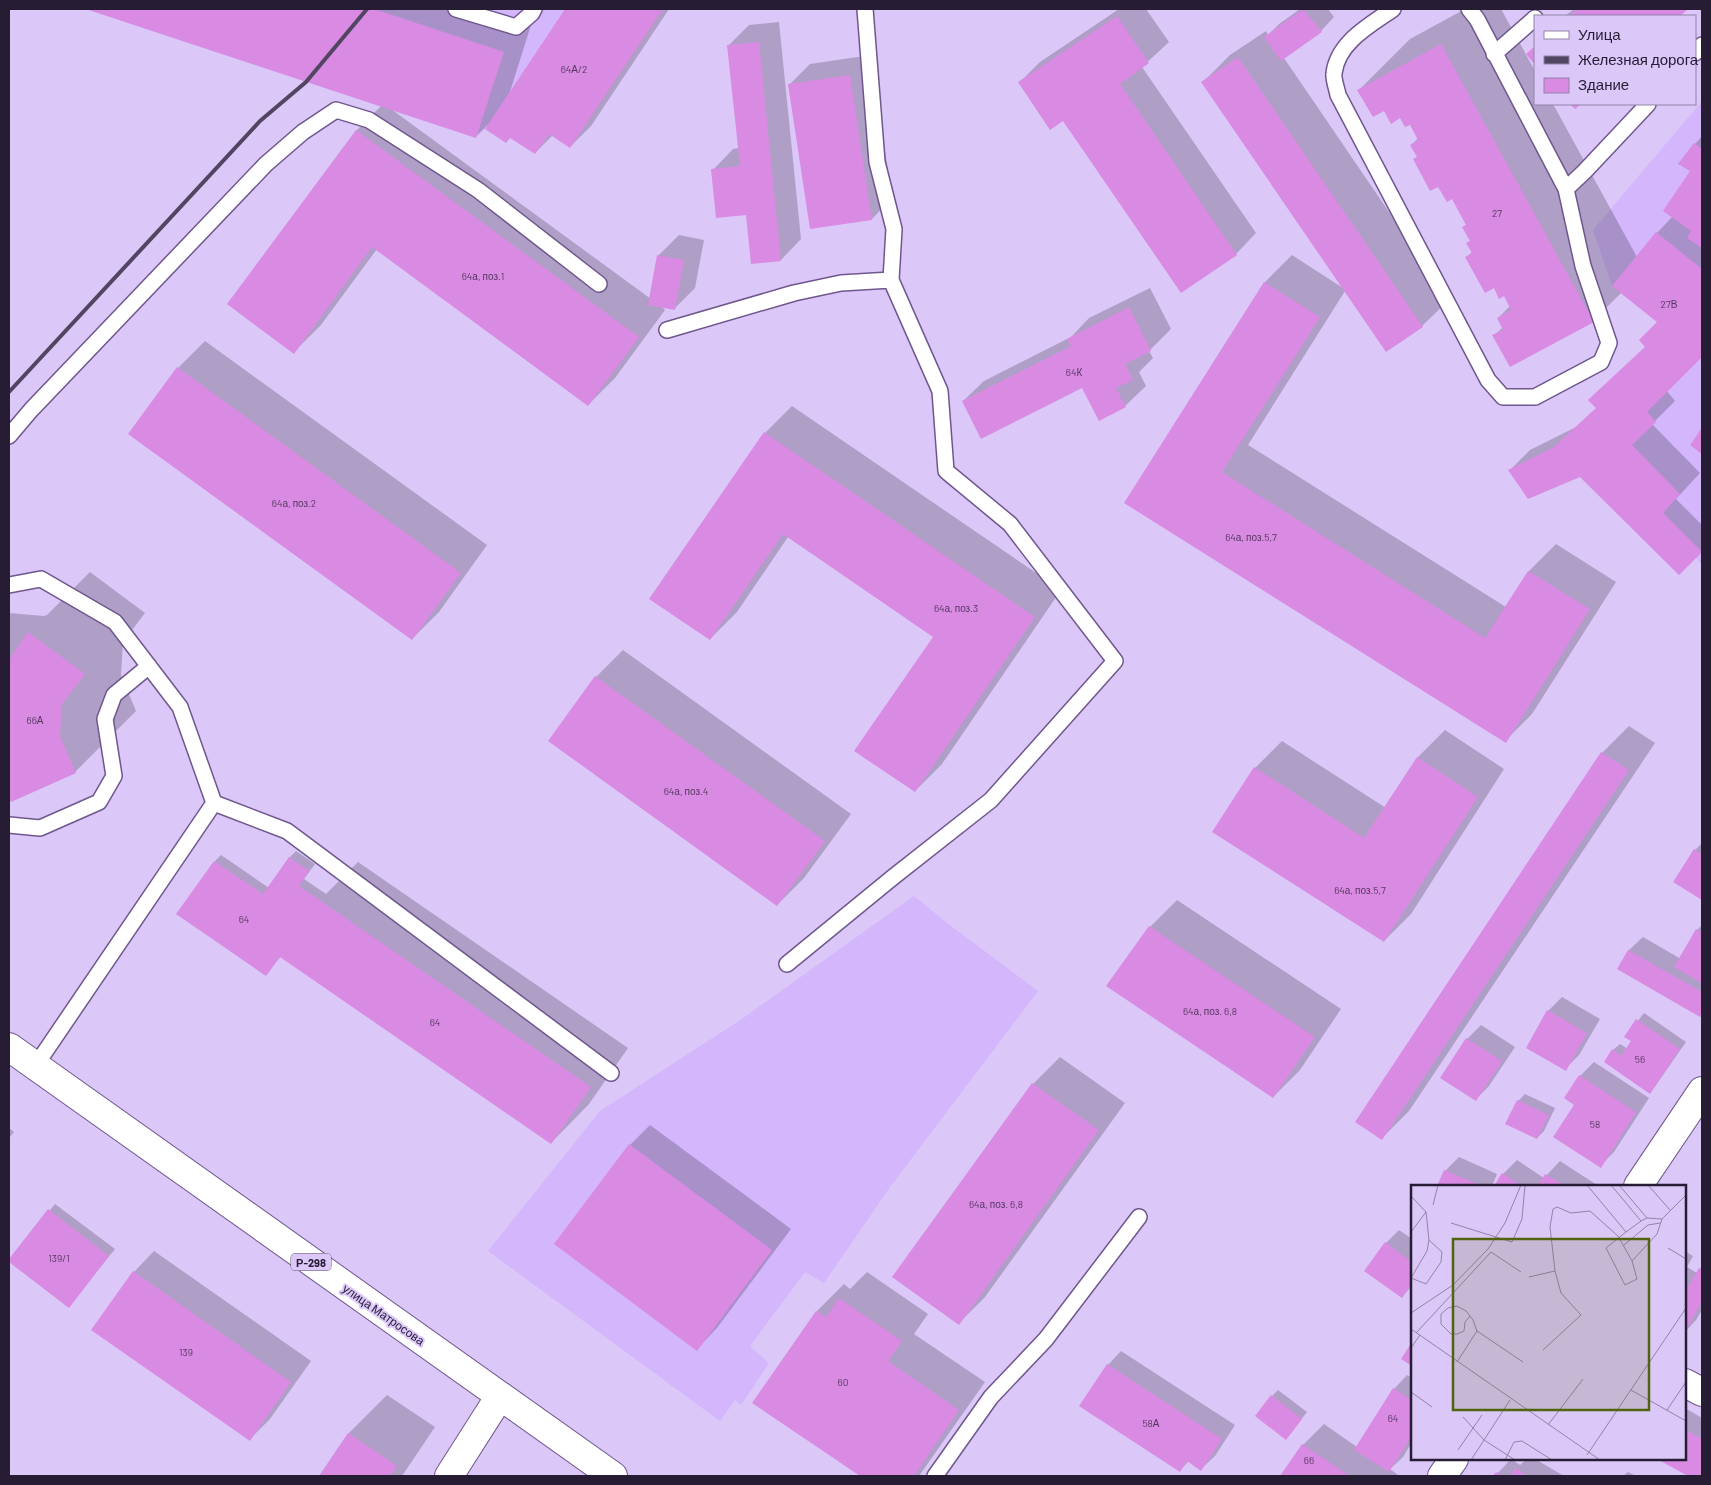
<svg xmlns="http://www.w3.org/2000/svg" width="1711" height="1485" font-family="Barlow,sans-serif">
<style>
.built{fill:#d3b6fb}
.shadow{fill:#0003}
.building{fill:#d98ae2}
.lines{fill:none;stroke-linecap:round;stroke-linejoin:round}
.lane-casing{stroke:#6f578e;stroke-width:18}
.street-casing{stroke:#6f578e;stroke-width:30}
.secondary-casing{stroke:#6f578e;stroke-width:30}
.highway-casing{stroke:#6f578e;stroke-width:30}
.lane{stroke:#fff;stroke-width:15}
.street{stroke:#fff;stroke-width:28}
.secondary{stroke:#fff;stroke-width:28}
.highway{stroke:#fff;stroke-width:28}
.rail{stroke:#524562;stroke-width:4}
.labels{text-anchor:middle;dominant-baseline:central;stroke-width:4;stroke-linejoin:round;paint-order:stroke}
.number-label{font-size:10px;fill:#53385f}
.shield{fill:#dbc7f8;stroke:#5c4f6e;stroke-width:1}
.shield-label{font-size:11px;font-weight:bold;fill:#261c33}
.street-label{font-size:12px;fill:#261c33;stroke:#dbc7f8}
.inset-road{fill:none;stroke:#9383a9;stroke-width:1}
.view{fill:#506410;fill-opacity:0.15;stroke:#506410;stroke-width:2.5}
.inset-edge{fill:none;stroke:#261c33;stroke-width:2.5}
</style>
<rect width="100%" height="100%" fill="#dbc7f8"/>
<path class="built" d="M85 9H565L485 129 476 138Z
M1702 101V565L1696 558 1679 575 1580 477 1596 409 1588 400 1645 347 1639 340 1657 322 1612 286 1593 230Z
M914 896 947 923 1038 991 890 1187 824 1283 805 1272 750 1346 769 1363 741 1405 735 1400 720 1421 488 1251 600 1111 742 1019Z"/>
<path class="shadow" d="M89 9H482L531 25 508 98 567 9H669L591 126 570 147 553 135 535 153 511 137 506 142 490 123 476 136 391 109 651 299 658 256 679 235 704 240 695 288 675 308 661 306 665 310 615 378 588 405 377 249 321 325 294 352 229 304 357 130 382 105Z
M1119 9H1146L1169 42 1142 67 1256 233 1236 254 1063 119 1020 82 1040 62Z
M1300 9H1328L1334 17 1321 31 1284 58 1449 300 1422 326 1345 291 1248 445 1506 607 1529 571 1556 544 1616 582 1532 714 1505 741 1126 503 1265 282 1292 255 1343 288 1203 82 1230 55 1266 31 1268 35 1279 24Z
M1465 9H1501L1535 71V104H1553L1637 257 1657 233 1673 216 1692 171 1695 144 1702 136V355L1666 390 1675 401 1652 424 1700 473 1676 499 1702 525V550L1679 574 1580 475 1510 470 1530 450 1576 427 1597 408 1646 346 1659 321 1622 292 1593 321 1494 336 1503 327 1498 318 1510 306 1504 294 1495 287 1467 257 1473 251 1468 243 1471 240 1467 224 1453 198 1415 159 1418 156 1412 145 1418 138 1410 123 1401 117 1384 110 1359 90 1410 39Z
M1574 9H1686L1678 16H1565Z
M779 22 801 239 781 260 752 263 747 214 713 170 733 149 739 148 728 46 749 25Z
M871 55 892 198 872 219 789 85 810 64Z
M1150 288 1171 329 1149 351 1153 358 1139 372 1146 386 1125 406 1083 386 963 401 984 381 1071 337 1089 318Z
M205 341 487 545 439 612 412 639 129 434 178 368Z
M792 406 1061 590 942 764 915 791 934 636 788 537 737 612 710 639 765 433Z
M90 572 145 613 123 642 121 675 136 711 75 772 12 801 9 795V613L44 616 47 615Z
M623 650 851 814 804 878 777 905 596 677Z
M1629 726 1655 743 1409 1111 1382 1138 1602 753Z
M1445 730 1504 769 1411 914 1384 941 1214 831 1255 768 1282 741 1386 808 1418 757Z
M1702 843V899L1675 882 1695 850Z
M296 851 315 864 304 879 326 894 358 862 628 1048 589 1104 551 1143 281 956 265 975 215 861 221 855 269 888 289 858Z
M1177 900 1341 1009 1300 1070 1273 1097 1150 927Z
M1702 925V1013L1700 1015 1619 968 1629 950 1643 937 1681 959 1697 930Z
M1562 997 1600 1019 1579 1055 1565 1069 1548 1011Z
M1644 1013 1686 1042 1656 1085 1650 1092 1613 1050 1620 1044 1628 1049 1633 1041 1626 1036Z
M1481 1025 1515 1047 1489 1086 1476 1099 1442 1078 1467 1039Z
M1060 1057 1125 1103 985 1297 958 1324 894 1277 1033 1084Z
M1594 1062 1649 1098 1614 1152 1600 1166 1576 1104 1580 1076Z
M1525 1094 1555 1108 1544 1131 1537 1138 1518 1101Z
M650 1125 791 1229 717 1328 697 1349 630 1145Z
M9 1128 14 1132 9 1138Z
M1459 1157 1497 1174 1492 1186H1438L1445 1171Z
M1517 1160 1544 1178 1560 1161 1597 1185 1596 1186H1495L1503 1174Z
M55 1204 115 1249 68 1307 9 1261Z
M1399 1230 1412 1239V1286L1402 1296 1386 1243Z
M154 1251 311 1361 270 1419 250 1439 134 1272Z
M1685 1251 1693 1256 1687 1267 1697 1273 1702 1266V1310L1696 1320 1685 1332Z
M867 1272 928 1314 914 1334 985 1382 919 1476H863L754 1402 817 1311 844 1284 850 1289Z
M1121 1351 1235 1425 1215 1456 1201 1469 1189 1461 1180 1470 1108 1365Z
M1407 1375 1412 1378V1442L1403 1457 1390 1469 1398 1475V1476H1282L1303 1445 1324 1424 1357 1447 1394 1389Z
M1278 1390 1307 1412 1292 1431 1272 1396Z
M387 1395 435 1427 402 1476H320L349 1433Z
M1685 1408 1702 1418V1476H1690L1659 1459H1685Z
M1511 1459 1520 1465 1527 1459H1535L1564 1476H1495Z
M1628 1472 1636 1476H1623Z"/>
<path class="building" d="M86 9H374L504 52 476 138Z
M565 9H663L570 148 549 134 535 154 510 138 506 143 485 129Z
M1303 9 1322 32 1281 61 1264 37Z
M1577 9H1688L1680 16H1569Z
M1117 16 1149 63 1120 84 1237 255 1181 293 1063 121 1050 130 1018 82Z
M759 42 781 261 751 264 746 215 716 218 711 169 740 166 727 45Z
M1441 44 1594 322 1510 367 1492 335 1503 330 1497 318 1511 310 1504 296 1499 299 1494 288 1485 293 1465 257 1472 253 1466 243 1470 241 1462 227 1466 225 1452 199 1447 202 1438 187 1430 191 1413 159 1417 157 1410 145 1418 140 1410 125 1405 127 1400 118 1391 124 1384 111 1373 117 1357 90Z
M1535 46V65L1526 54Z
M1238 57 1423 327 1386 352 1201 82Z
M850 75 872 220 810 229 788 84Z
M1570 104H1581L1575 109Z
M356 130 639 337 588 406 372 247 294 354 227 304Z
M1694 143 1702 149V248L1687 238 1691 231 1663 211 1690 171 1678 164Z
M1656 232 1702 269V357L1647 412 1656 422 1632 445 1680 494 1663 513 1702 552 1679 575 1580 477 1528 499 1508 470 1554 447 1596 408 1588 400 1645 347 1639 340 1657 322 1612 286Z
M657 255 684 260 675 310 648 305Z
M1264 282 1320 317 1222 472 1485 638 1528 571 1590 609 1506 743 1124 503Z
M1129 307 1151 351 1125 364 1133 380 1116 388 1126 407 1099 421 1082 388 981 439 962 401 1071 346 1067 339Z
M177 367 461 573 412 640 128 434Z
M1702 428V454L1690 445Z
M764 432 1035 617 915 792 854 751 933 637 783 534 710 640 649 599Z
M28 632 85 674 62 704 60 736 76 773 11 802 9 798V660Z
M595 676 825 841 777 906 548 741Z
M1601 752 1629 770 1382 1140 1355 1122Z
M1417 757 1478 797 1384 942 1212 832 1254 767 1364 838Z
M1694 849 1702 855V900L1673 882Z
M289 857 309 871 299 886 591 1087 551 1144 280 957 266 976 176 914 214 861 263 894Z
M1149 926 1315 1037 1273 1098 1106 986Z
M1696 929 1702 933V983L1674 967Z
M1628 950 1702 992V1013L1700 1017 1617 969Z
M1547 1010 1587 1033 1566 1071 1526 1048Z
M1636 1019 1680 1049 1650 1094 1604 1062 1612 1049 1621 1056 1631 1041 1624 1037Z
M1466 1038 1502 1061 1476 1101 1440 1078Z
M1579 1075 1636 1112 1601 1168 1553 1137 1574 1105 1564 1098Z
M1032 1083 1099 1130 959 1325 892 1277Z
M1517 1100 1549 1115 1537 1139 1505 1124Z
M629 1144 772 1250 697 1351 554 1244Z
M1444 1170 1482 1186H1437Z
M1502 1173 1522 1186H1494Z
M1545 1174 1565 1186H1538Z
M48 1209 109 1256 69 1308 9 1262V1259Z
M1385 1242 1412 1262V1284L1402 1298 1364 1271Z
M1699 1268 1702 1270V1301L1685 1332V1288L1687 1289Z
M133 1271 291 1382 250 1441 91 1330Z
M839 1298 902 1341 888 1361 959 1410 914 1476H860L752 1403 816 1311 826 1317Z
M1412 1342V1366L1401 1359Z
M1107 1364 1222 1439 1201 1471 1187 1461 1180 1472 1079 1406Z
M1393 1388 1412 1400V1436L1389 1472 1354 1450Z
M1271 1395 1302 1419 1286 1440 1255 1416Z
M1685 1429 1702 1439V1476H1688L1657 1459H1685Z
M348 1433 397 1466 390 1476H319Z
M1302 1444 1350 1476H1280Z
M1515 1468 1528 1476H1511Z
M1496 1472 1503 1476H1493Z"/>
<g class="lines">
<g class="lane-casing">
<path id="lane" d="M456 9 516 27 532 13 534 9
M1393 9C1370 25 1338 42 1334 73 1333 79 1337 89 1338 95L1488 380 1503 397H1535L1601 362 1609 343 1583 266 1566 189 1585 171 1648 104
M1469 9 1477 19 1566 189
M1695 53 1702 45
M1494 54 1535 18
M667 330 794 293 841 283 891 280
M9 436 31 410 266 164 303 132 336 110 369 120 478 190 599 284
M9 585 41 579 115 622 180 707 214 803 287 831 611 1073
M9 825 40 828 99 802 114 776 105 719 114 695 149 666
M787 964 892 878 991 800 1115 661 1010 524 946 471 940 391 891 280 894 229 877 162 865 9
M36 1065 214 803
M935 1476 991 1397 1046 1339 1139 1217"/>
</g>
<g class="street-casing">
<path id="street" d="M1685 1383 1702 1392
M449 1476 500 1396"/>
</g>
<g class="secondary-casing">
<path id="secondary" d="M1638 1186 1702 1091
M1442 1476 1454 1459"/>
</g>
<g class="highway-casing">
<path id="highway" d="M9 1047 613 1476"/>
</g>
<use href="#lane" class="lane"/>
<use href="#street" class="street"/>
<use href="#secondary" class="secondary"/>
<use href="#highway" class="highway"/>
<path class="rail" d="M9 392 260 121 306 82 367 9"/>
</g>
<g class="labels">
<g class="number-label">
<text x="574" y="69">64А/2</text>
<text x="1497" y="213">27</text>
<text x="483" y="276">64а, поз.1</text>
<text x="1669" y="304">27В</text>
<text x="1074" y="372">64К</text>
<text x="294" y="503">64а, поз.2</text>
<text x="1251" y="537">64а, поз.5,7</text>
<text x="956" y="608">64а, поз.3</text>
<text x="35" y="720">66А</text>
<text x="686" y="791">64а, поз.4</text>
<text x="1360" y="890">64а, поз.5,7</text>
<text x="244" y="919">64</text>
<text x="1210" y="1011">64а, поз. 6,8</text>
<text x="435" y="1022">64</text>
<text x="1640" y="1059">56</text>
<text x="1595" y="1124">58</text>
<text x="996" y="1204">64а, поз. 6,8</text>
<text x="59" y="1258">139/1</text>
<text x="186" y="1352">139</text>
<text x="843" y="1382">60</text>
<text x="1393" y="1418">64</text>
<text x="1151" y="1423">58А</text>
<text x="1309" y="1460">66</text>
</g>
<rect class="shield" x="291" y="1253.5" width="40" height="17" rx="4"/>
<g class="shield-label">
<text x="311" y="1262">Р-298</text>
</g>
<g class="street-label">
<text transform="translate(384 1314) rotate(35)">улица Матросова</text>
</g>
</g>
<g transform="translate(1411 1185)">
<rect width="275" height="275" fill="#dbc7f8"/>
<path class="inset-road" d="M176 0 215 47 195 63 214 100 226 94 221 76 246 49 251 34 275 10M200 0 230 36 236 33 208 0M237 0 259 25M0 11 15 27 18 55 16 66 0 93M22 20 27 0M236 33 251 34M40 38 101 57 111 34 114 0M0 47 15 27M215 47 230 36M213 60 237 40 249 38M257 63 275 74M118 92 144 86M0 93 15 99 30 77 31 67 18 55M0 128 42 100 77 64 94 38 110 0M59 131 54 137 53 146 46 149H40L30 139V129L37 123 46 121 55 126 62 135 66 146 112 177M0 144 189 275M5 148 80 67 110 87M0 163 9 150M132 165 170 130 150 108 144 86 139 42 142 24 146 22 160 28 179 26 207 51 221 76M46 177 66 146M220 205 275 236M0 207 21 222M256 225 275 197M52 232 73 255 104 275M137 240 172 194M47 265 71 230M176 270 275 123M60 275 99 215M94 275 103 257 111 256 141 275"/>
<path class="view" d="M42 54H238V225H42Z"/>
<rect width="275" height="275" class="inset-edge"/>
</g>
<rect width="1711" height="1485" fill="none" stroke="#261c33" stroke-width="20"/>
<rect x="1534" y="15" width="162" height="90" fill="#dbc7f8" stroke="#9383a9"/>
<rect x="1544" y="31" width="25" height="8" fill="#ffffff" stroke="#9383a9"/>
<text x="1578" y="40" font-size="15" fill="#261c33">Улица</text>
<rect x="1544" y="56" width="25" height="8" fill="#524562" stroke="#9383a9"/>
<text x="1578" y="65" font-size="15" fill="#261c33">Железная дорога</text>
<rect x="1544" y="78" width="25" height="15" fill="#d98ae2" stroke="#9383a9"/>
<text x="1578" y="90" font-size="15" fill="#261c33">Здание</text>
</svg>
